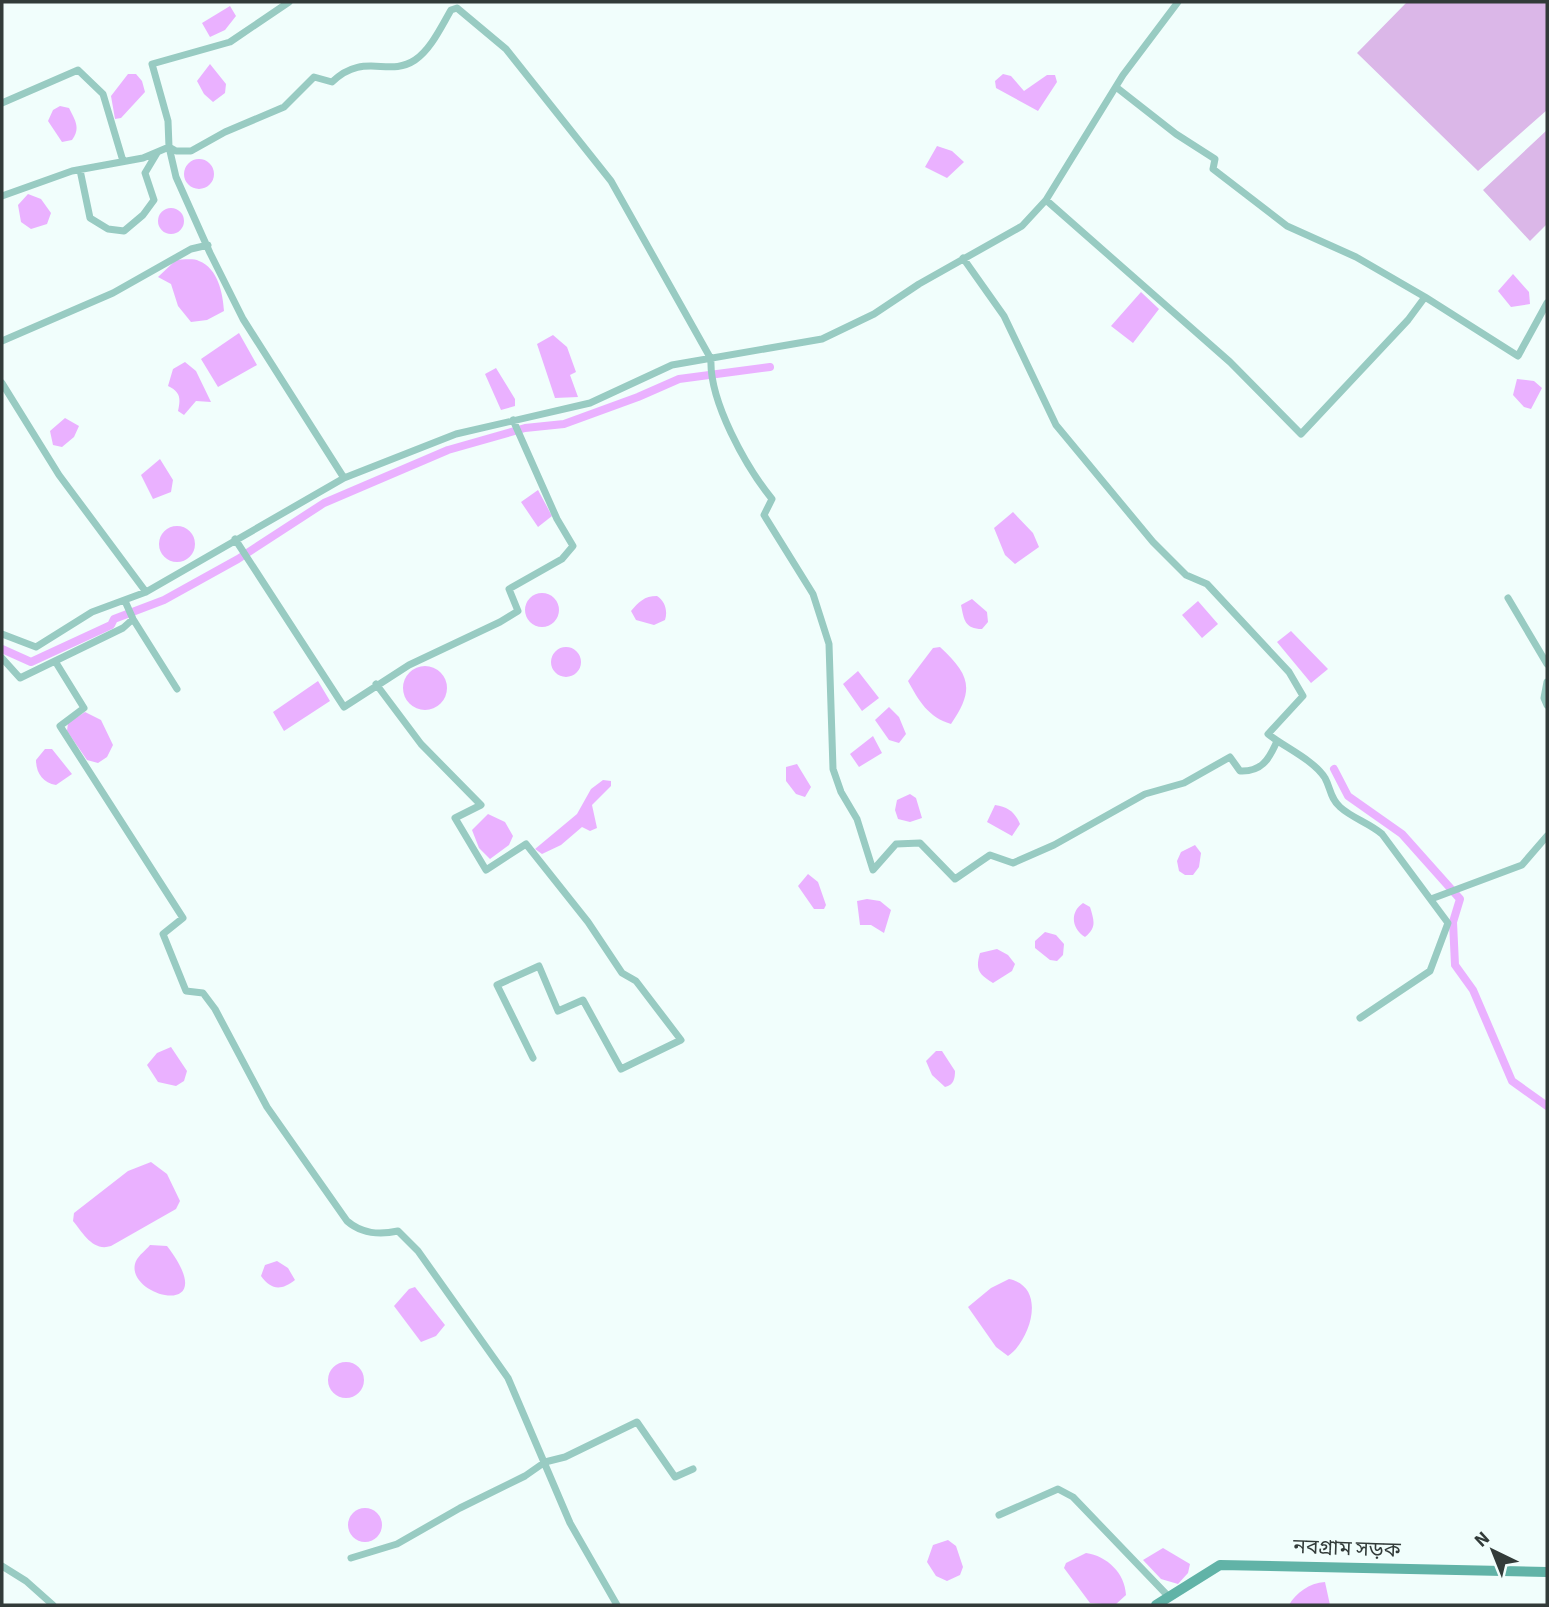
<svg xmlns="http://www.w3.org/2000/svg" width="1549" height="1607" font-family="'Source Sans 3','Noto Sans Bengali',sans-serif">
<style>
.green{fill:#dbb7e8}
.water{fill:#eab1ff}
.lines{fill:none;stroke-linecap:round;stroke-linejoin:round}
.canal{stroke:#eab1ff;stroke-width:8}
.minor{stroke:#98cbc2;stroke-width:7}
.secondary{stroke:#61b3a7;stroke-width:10}
.labels{text-anchor:middle;dominant-baseline:central;stroke-width:6;stroke-linejoin:round;paint-order:stroke}
.street-label{font-size:21px;fill:#323b39;stroke:#f1fefc}
</style>
<rect width="100%" height="100%" fill="#f1fefc"/>
<path class="green" d="M1407 2H1547V110L1478 171 1357 53Z
M1547 130V224L1530 241 1483 190Z"/>
<path class="water" d="M230 6 236 16 225 30 210 37 202 23Z
M210 64 226 84 225 93 213 102 204 94 197 81Z
M128 74H136L142 81 145 92 121 118 115 119 111 96Z
M1003 74 1011 76 1024 91 1047 75H1055L1057 82 1038 111 996 88 995 81Z
M60 106 69 108C75 120 81 128 72 140L62 142 48 121 53 110Z
M937 146 952 151 964 162 947 178 925 167Z
M184 174a15 15 0 1 1 30 0a15 15 0 1 1-30 0Z
M28 194 41 199 51 213 47 224 31 229 21 222 18 205Z
M158 221a13 13 0 1 1 26 0a13 13 0 1 1-26 0Z
M176 260C182 260 193 258 199 261 218 268 223 294 224 311L207 320 191 322 178 306 171 284 158 277Z
M1513 274 1529 292 1530 304 1511 307 1498 291Z
M1141 292 1159 309 1133 343 1111 326Z
M239 333 257 365 218 387 201 359Z
M553 335 567 347 576 372 570 375 578 397 555 398 537 344Z
M185 362 196 371 211 402 196 401 184 415 178 411C181 397 180 392 168 386L173 369Z
M496 368 515 399V406L501 410 485 374Z
M1517 379 1534 381 1542 388 1531 409 1524 407 1513 395Z
M65 418 79 426 74 437 62 447 53 445 50 431Z
M160 459 173 480 171 492 153 499 141 475Z
M538 490 552 516 538 527 521 502Z
M1013 512 1033 533 1039 547 1015 564 1005 555 994 528Z
M159 544a18 18 0 1 1 36 0a18 18 0 1 1-36 0Z
M525 610a17 17 0 1 1 34 0a17 17 0 1 1-34 0Z
M657 596C665 601 668 611 665 620L654 625 636 620 631 611C639 602 644 596 657 596Z
M972 599 987 612 988 622 982 629C965 629 964 620 961 605Z
M1198 601 1218 624 1202 638 1182 615Z
M1291 631 1328 669 1311 683 1277 642Z
M940 647C970 675 975 689 951 724 928 717 919 701 908 681L933 648Z
M551 662a15 15 0 1 1 30 0a15 15 0 1 1-30 0Z
M403 688a22 22 0 1 1 44 0a22 22 0 1 1-44 0Z
M858 671 879 698 862 711 843 684Z
M318 681 330 701 284 731 273 712Z
M889 707 899 717 906 734 899 743 889 740 875 720Z
M85 712 101 720 113 745 107 757 98 763 87 760 67 731 68 723Z
M873 736 882 753 859 767 850 754Z
M45 749H52L72 774 56 785C43 783 36 773 36 760Z
M797 764 811 787 805 797 796 794 786 781V767Z
M603 780 611 781V786L592 805 597 828 590 831 582 827 561 845 542 854 535 849 577 814 591 789Z
M910 794 916 798 922 818 910 822 898 819 895 810 897 800Z
M995 805C1008 807 1015 812 1020 824L1012 836 987 822Z
M488 814 505 822 513 836 509 845 490 859 479 848 472 830Z
M1195 845 1201 853 1199 867 1193 875H1185L1179 871 1177 861 1181 852Z
M808 874 818 882 826 905 824 909H814L798 886Z
M867 899 880 901 891 910 884 933 871 925H860L857 901Z
M1083 903 1090 907C1094 920 1097 928 1085 937 1071 928 1070 912 1083 903Z
M1045 932 1056 935 1064 944 1063 955 1057 961 1050 960 1035 948V941Z
M997 949 1008 955 1015 964 1012 971 993 983C979 974 975 970 980 953Z
M171 1047 187 1071 184 1081 176 1086 158 1082 147 1065 157 1053Z
M936 1051H942L955 1071C955 1078 954 1085 945 1087L932 1075 926 1061Z
M151 1162 167 1174 180 1201 176 1209 111 1246C93 1252 83 1233 73 1221L74 1213 128 1171Z
M150 1245 167 1246C226 1323 121 1296 136 1261 139 1255 146 1250 150 1245Z
M277 1261 288 1268 295 1280C281 1291 271 1290 261 1276L265 1265Z
M1009 1279C1048 1287 1030 1341 1008 1356L996 1347 968 1307 991 1288Z
M415 1287 445 1325 436 1336 421 1342 394 1306 409 1289Z
M328 1380a18 18 0 1 1 36 0a18 18 0 1 1-36 0Z
M348 1525a17 17 0 1 1 34 0a17 17 0 1 1-34 0Z
M948 1540 956 1546 963 1567 960 1575 947 1581 936 1576 927 1562 933 1545Z
M1163 1548 1190 1564 1188 1573 1178 1584 1161 1579 1143 1560Z
M1086 1553C1107 1556 1125 1573 1126 1595L1115 1605 1090 1603 1064 1568 1066 1563Z
M1325 1582 1330 1605H1289C1296 1593 1309 1583 1325 1582Z"/>
<g class="lines">
<path class="canal" d="M2 649 31 662 111 625 114 619 164 600 238 559 324 503 448 450 525 428 564 424 638 397 679 379 770 367
M1334 769 1348 796 1402 834 1460 899 1453 922 1455 965 1473 990 1512 1081 1547 1106"/>
<path class="minor" d="M289 2 230 42 152 64 168 121 169 147 176 177 210 253 243 319 344 478
M1116 87 1176 134 1215 159 1213 169 1287 226 1356 257 1425 297
M2 103 78 70 103 94 123 161
M80 170 90 218 108 229 124 231 143 215 154 200 145 173 157 153
M2 196 72 171 143 158 169 147 176 151H191L225 132 284 107 314 77 332 82C364 51 388 78 415 60 431 49 441 27 451 10L457 8 506 49 611 181 711 359C709 401 746 467 772 499L764 515 813 594 829 644 833 769 841 792 857 819 873 870 896 844 920 843 955 879 990 855 1013 863 1054 845 1145 794 1184 783 1230 757 1240 771C1261 772 1269 760 1277 741
M1046 200 1230 362 1301 434 1408 320 1425 297 1518 356 1547 303
M963 258 1004 316 1056 425 1153 542 1186 575 1207 584 1289 672 1303 696 1268 734C1284 747 1314 760 1325 778 1331 789 1330 798 1340 807 1352 818 1369 823 1382 834L1448 923 1430 971 1360 1018
M2 341 113 293 191 249 208 245
M2 383 59 475 146 592
M235 539 344 707 409 665 500 622 518 611 509 589 562 559 573 546 557 519 513 420
M1508 598 1547 664
M125 601 133 619 177 689
M2 634 36 647 92 612 146 592 344 478 456 434 590 403 672 365 822 339 874 314 919 284 1022 226 1046 200 1123 75 1178 2
M2 658 20 678 123 628 133 619
M55 661 84 708 60 726 183 918 163 934 186 991 203 993 215 1009 267 1107 347 1221C362 1234 379 1235 398 1231L418 1251 508 1378 570 1523 617 1605
M1547 682 1544 698 1547 705
M376 684 421 744 481 805 455 818 486 870 526 844 588 922 622 973 636 981 681 1040 621 1069 583 1000 558 1011 539 966 497 985 533 1058
M1431 899 1522 865 1547 836
M999 1515 1058 1489 1073 1497 1169 1597
M351 1558 397 1544 460 1508 525 1476 545 1462 565 1457 637 1422 675 1477 693 1469
M2 1566 26 1581 53 1605"/>
<path class="secondary" d="M1156 1605 1220 1565 1547 1572"/>
</g>
<g class="labels">
<g class="street-label">
<text transform="translate(1347 1548) rotate(2)">নবগ্রাম সড়ক</text>
</g>
</g>
<rect width="1549" height="1607" fill="none" stroke="#323b39" stroke-width="7"/>
<g transform="translate(1493 1551) rotate(317)" stroke="#f1fefc" stroke-width="5" paint-order="stroke">
<path d="M0-5L12 26L0 18L-12 26Z" fill="#323b39"/>
<text y="-10" font-size="19" font-weight="bold" text-anchor="middle" fill="#323b39">N</text>
</g>
</svg>
